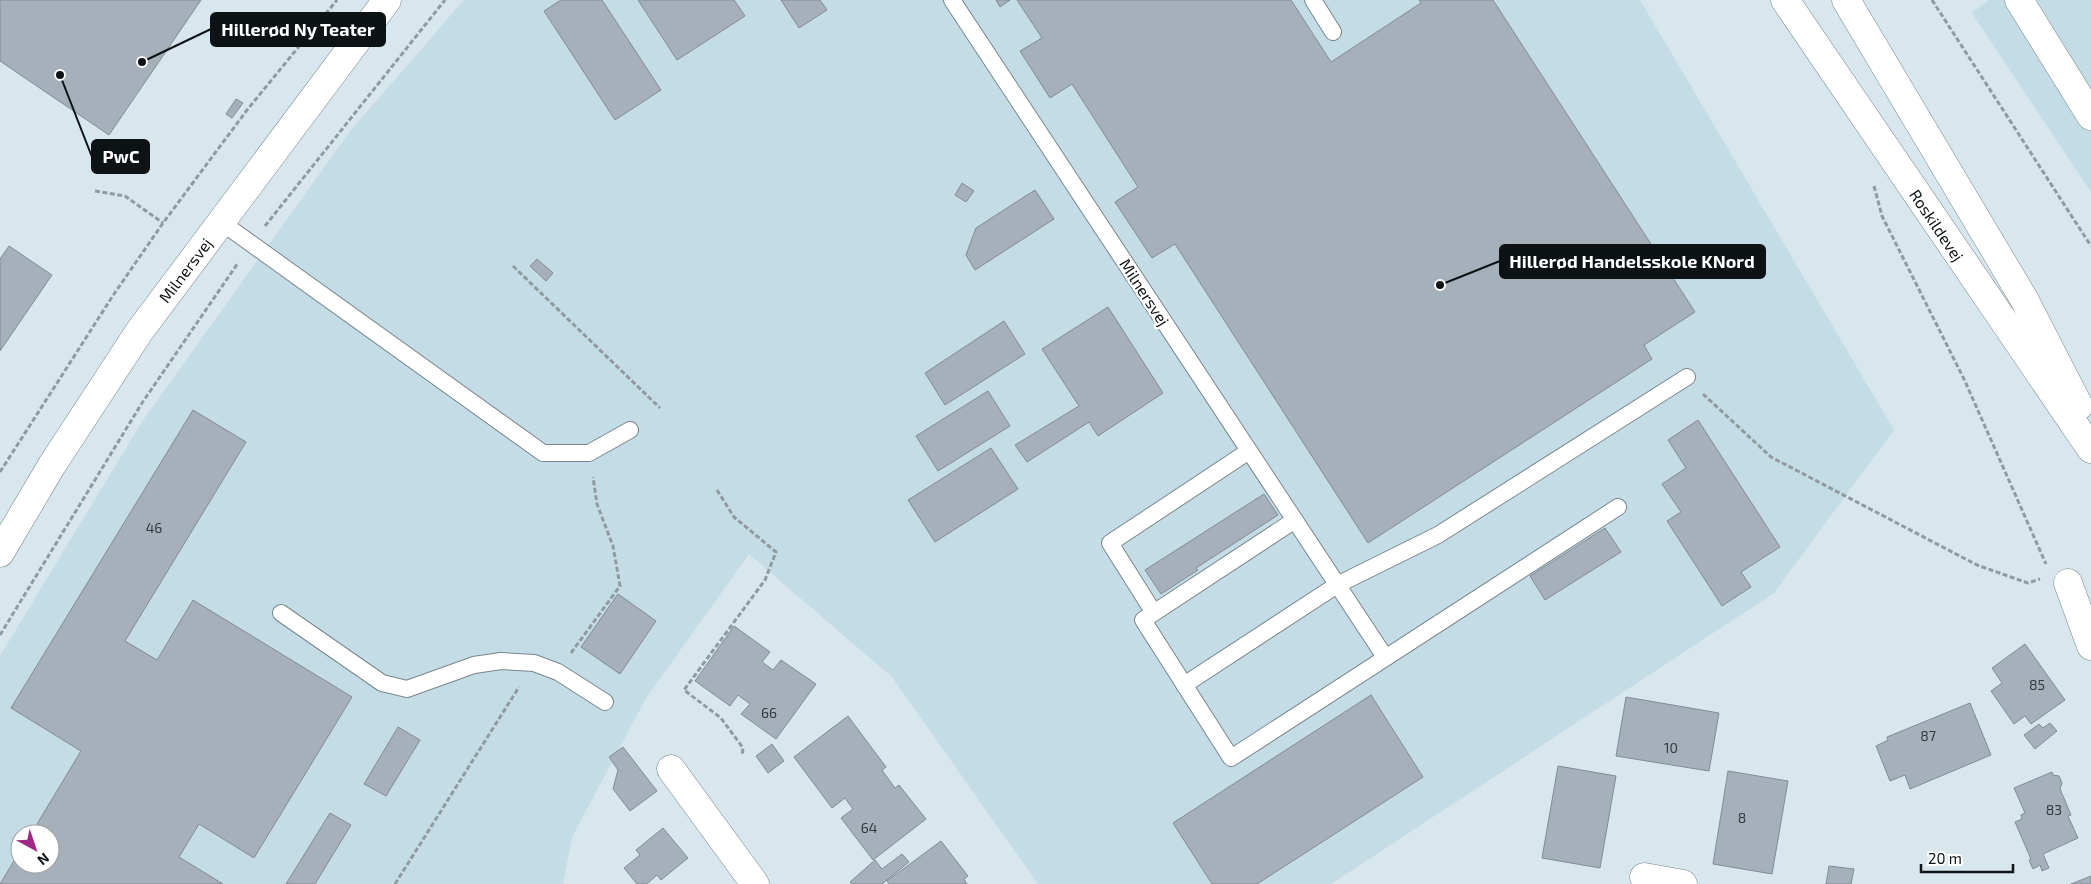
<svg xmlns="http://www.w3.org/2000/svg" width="2091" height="884" font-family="'Exo 2',sans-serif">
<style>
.built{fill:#c4dce5;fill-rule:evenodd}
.building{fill:#a6b0ba;stroke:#818b94}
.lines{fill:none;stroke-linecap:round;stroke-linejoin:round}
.lane-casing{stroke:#78868b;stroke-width:18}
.street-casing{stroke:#78868b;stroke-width:29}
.secondary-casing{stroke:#78868b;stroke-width:29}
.path{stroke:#8f9ba0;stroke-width:3;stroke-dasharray:5 2.5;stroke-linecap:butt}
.lane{stroke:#fff;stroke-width:16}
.street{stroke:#fff;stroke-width:28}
.secondary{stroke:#fff;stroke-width:28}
.labels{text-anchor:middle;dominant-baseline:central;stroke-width:4.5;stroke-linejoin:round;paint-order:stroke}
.number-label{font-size:14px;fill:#333a3e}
.street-label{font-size:16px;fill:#0d1214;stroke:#fff}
.leader{fill:none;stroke:#0d1214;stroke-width:2}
.callout-dot{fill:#0d1214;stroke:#fff;stroke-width:2}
.callout{fill:#0d1214;stroke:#0d1214;stroke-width:2}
.callout-label{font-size:18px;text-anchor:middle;font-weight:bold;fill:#fff}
</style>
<rect width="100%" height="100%" fill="#d7e7ed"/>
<path class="built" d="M464 0H1640L1894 430 1774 593 1331 884H1038L892 677 749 554 646 698 572 837 563 884H0V656L143 420 351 130ZM20 834H50V864H20Z
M1989 0H2091V192L1972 13Z"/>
<path class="building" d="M0 0H201L109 135 0 61Z
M561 0H602L661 90 615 120 544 11Z
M638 0H734L745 16 677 60Z
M781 0H820L827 10 799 28Z
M996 0H1010L1000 7Z
M1017 0H1291L1331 62 1421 3 1419 0H1493L1695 312 1644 345 1652 359 1368 543 1175 244 1152 258 1115 202 1138 187 1072 84 1050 98 1020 51 1042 38Z
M236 99 243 103 232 118 226 114Z
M962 183 974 191 966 202 955 195Z
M1035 190 1054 219 975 270 966 255 976 228Z
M9 246 52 275 0 351V259Z
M537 259 553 273 546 281 530 266Z
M1108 307 1163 393 1098 436 1089 422 1027 462 1015 445 1079 406 1042 349Z
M1004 321 1025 354 945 405 925 373Z
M988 391 1010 426 938 471 916 436Z
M193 410 246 442 125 641 157 660 193 600 352 697 254 858 199 824 179 857 223 884H0L20 851V864H50V834H31L81 751 11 708Z
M1698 420 1780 547 1741 572 1751 587 1722 606 1667 521 1681 512 1662 484 1686 468 1668 440Z
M991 448 1018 489 935 542 908 500Z
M1264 494 1278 515 1196 568 1198 570 1161 594 1145 570Z
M1605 528 1621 552 1545 600 1530 576Z
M618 594 656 621 620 674 581 647Z
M734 626 770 652 762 662 773 670 781 660 816 684 776 739 741 714 750 704 738 695 730 706 695 681Z
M2025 644 2065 700 2031 724 2025 716 2014 724 1991 691 2002 683 1992 668Z
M1371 695 1423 777 1257 884H1212L1173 823Z
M1626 697 1719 713 1709 771 1616 756Z
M1970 703 1991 755 1910 789 1905 775 1890 781 1876 746 1888 740 1887 737Z
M848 716 886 767 882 770 895 788 899 785 926 819 873 860 841 818 853 809 845 798 832 808 794 757Z
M2050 723 2057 731 2035 749 2024 735 2039 724 2043 728Z
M398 727 420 740 386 796 364 784Z
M772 744 784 761 768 773 756 756Z
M623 747 657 791 630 811 613 789 618 770 609 757Z
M1558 766 1616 776 1600 868 1542 858Z
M1728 771 1788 781 1772 874 1713 864Z
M2052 772 2053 775 2059 776 2062 783 2060 789 2071 815 2068 816 2078 838 2043 854 2049 868 2042 871 2040 865 2033 869 2029 860 2031 859 2015 822 2022 819 2021 815 2025 813 2014 788Z
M330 813 351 825 315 884H286Z
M663 828 688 858 661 880 657 875 647 884H637L624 868 640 855 636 850Z
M941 841 968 876 964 879 967 884H889L887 881Z
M902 854 909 862 882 884H852L850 882 875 860 882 869Z
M1829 866 1854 869 1851 884H1826Z
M2091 876V884H2071Z"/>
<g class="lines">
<g class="lane-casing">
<path id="lane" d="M952 0 1385 657
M1313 0 1333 32
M221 222 543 453H589L630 430
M1295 520 1143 620 1231 758 1618 507
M281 613 382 683 407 689 474 665 501 661 534 663 558 672 605 702
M1154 613 1110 543 1249 451
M1184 685 1337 585 1438 535 1687 377"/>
</g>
<g class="street-casing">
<path id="street" d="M2019 0 2091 116
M2068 583 2091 646
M671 769 755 884
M1644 877 1683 884"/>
</g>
<g class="secondary-casing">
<path id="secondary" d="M1785 0 2091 449
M1846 0 2024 299 2079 406
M0 553 52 465 139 332 387 0"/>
</g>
<path class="path" d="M1932 0 2091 246
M1874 186 1882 216 1964 379 2046 564
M95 191 125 196 163 223
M265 226 445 0
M513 266 660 408
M1703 394 1771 457 1977 565 2028 583 2040 579
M0 472 114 294 163 223 247 110 337 0
M717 490 734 517 776 552 765 580 684 690 721 718 743 748 742 756
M0 635 142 403 238 263
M571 653 620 586 613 546 597 504 593 477
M395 884 519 687"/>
<use href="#lane" class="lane"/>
<use href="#street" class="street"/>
<use href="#secondary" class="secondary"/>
</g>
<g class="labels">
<g class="number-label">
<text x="154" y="527">46</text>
<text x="2037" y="684">85</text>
<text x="769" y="712">66</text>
<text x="1928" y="735">87</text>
<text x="1671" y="747">10</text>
<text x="2054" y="809">83</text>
<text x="1742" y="817">8</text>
<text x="869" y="827">64</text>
</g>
<g class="street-label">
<text transform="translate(1937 225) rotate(56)">Roskildevej</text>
<text transform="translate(185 270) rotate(-53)">Milnersvej</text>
<text transform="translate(1145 292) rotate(57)">Milnersvej</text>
</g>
</g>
<path class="leader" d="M142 62L211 29M60 75L92 157M1440 285L1500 261"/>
<g class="callout-dot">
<circle cx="142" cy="62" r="5"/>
<circle cx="60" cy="75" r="5"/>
<circle cx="1440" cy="285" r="5"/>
</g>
<g class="callout">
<rect x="211" y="13" width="174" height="33" rx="5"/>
<rect x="92" y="140" width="57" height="33" rx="5"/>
<rect x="1500" y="245" width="265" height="33" rx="5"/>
</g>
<g class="callout-label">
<text x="298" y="36">Hillerød Ny Teater</text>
<text x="121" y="163">PwC</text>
<text x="1632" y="268">Hillerød Handelsskole KNord</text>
</g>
<g transform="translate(35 849) rotate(140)"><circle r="24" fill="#ffffff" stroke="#9ea0a1"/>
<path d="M0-4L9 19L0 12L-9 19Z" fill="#9e2985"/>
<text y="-8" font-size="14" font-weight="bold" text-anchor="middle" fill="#0d1214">N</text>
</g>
<path d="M1921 864v8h92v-8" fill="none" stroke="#0d1214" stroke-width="2.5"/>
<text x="1928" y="864" font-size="15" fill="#0d1214" stroke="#ffffff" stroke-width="4" paint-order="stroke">20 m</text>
</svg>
